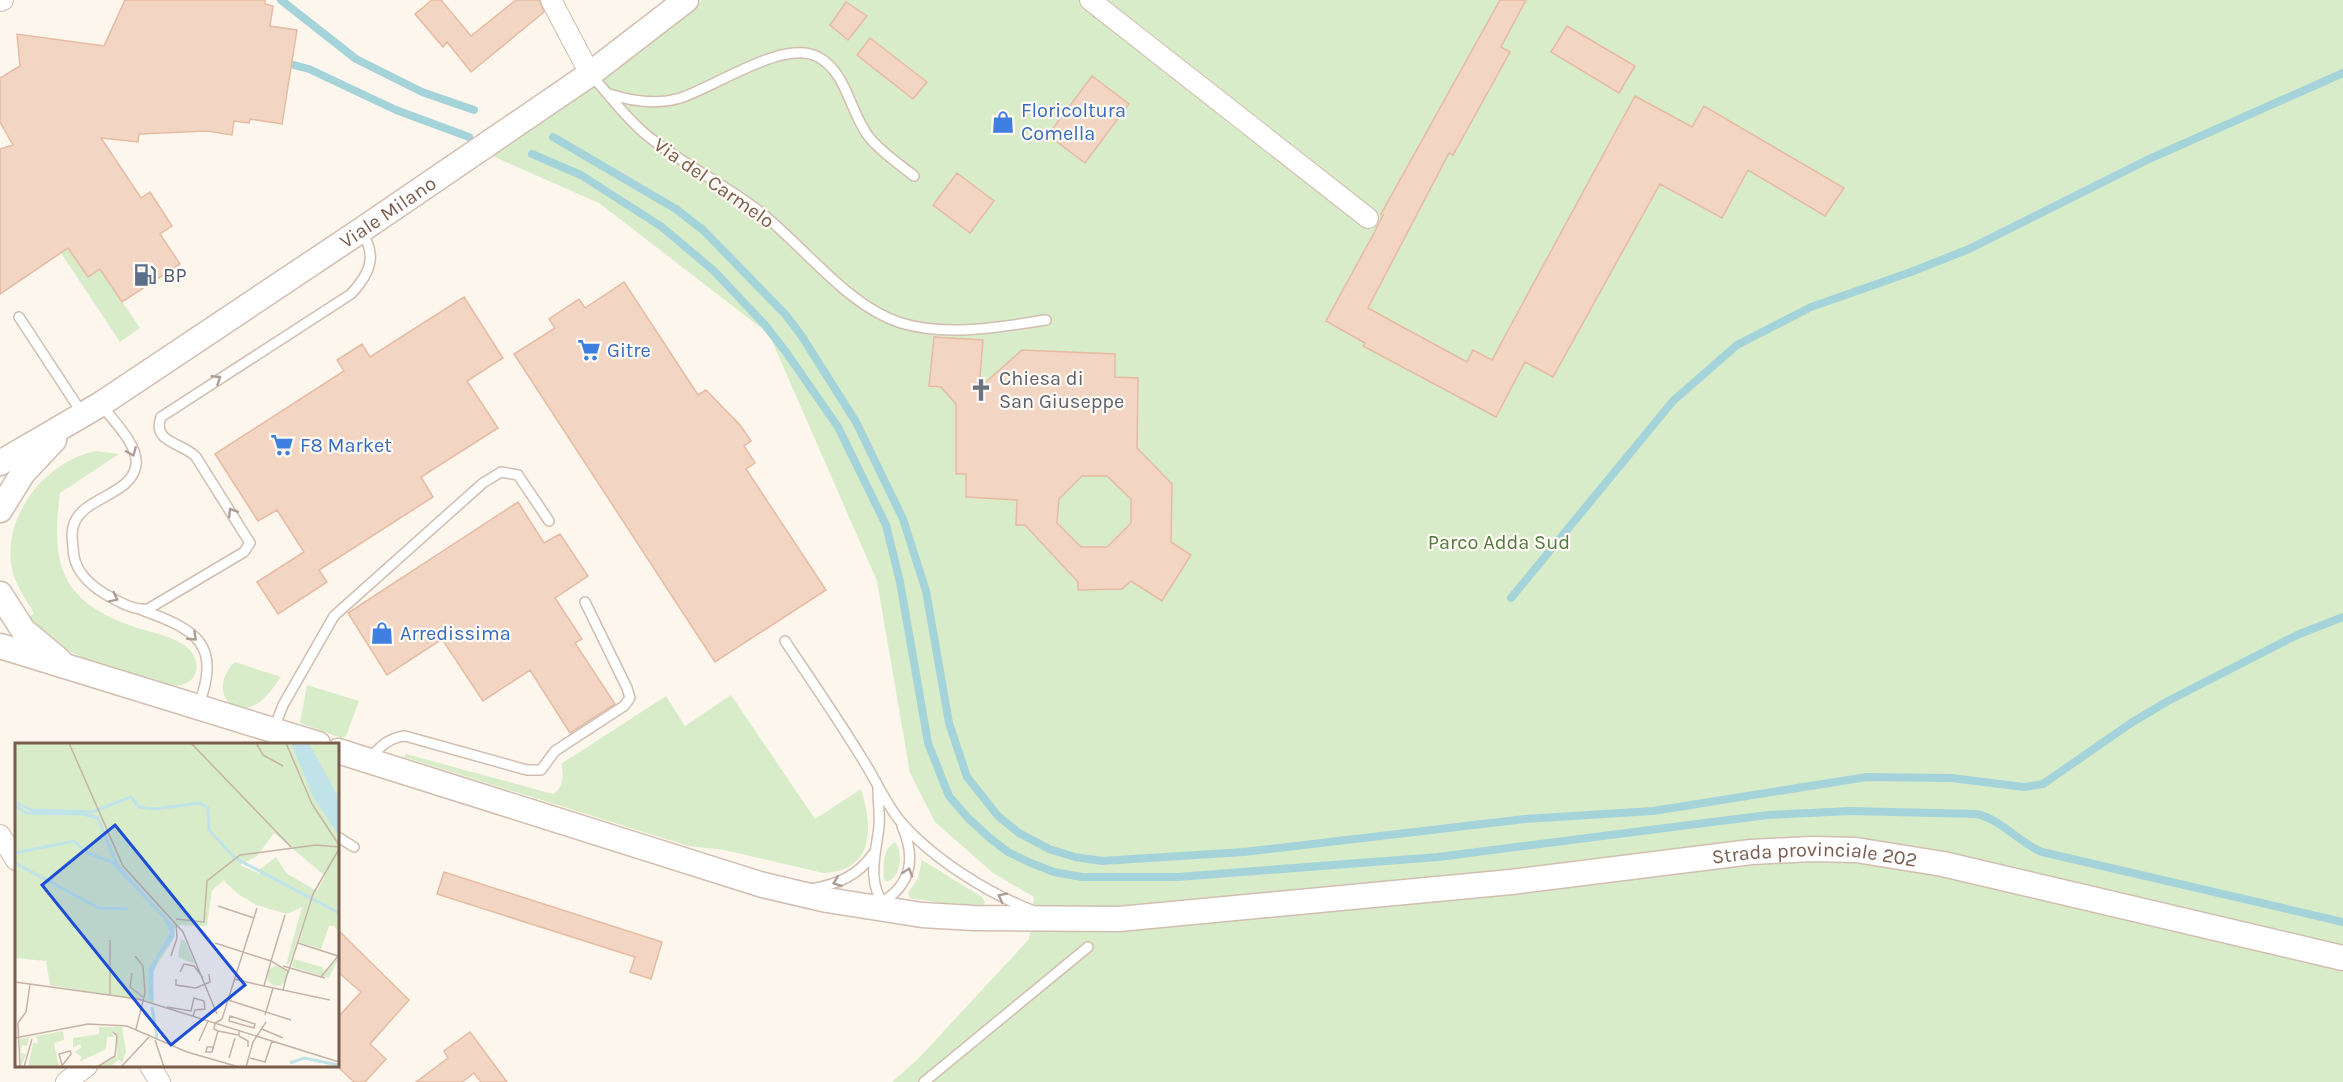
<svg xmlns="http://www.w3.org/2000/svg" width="2343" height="1082" font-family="Karla,sans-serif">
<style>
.green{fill:#d8ecc9}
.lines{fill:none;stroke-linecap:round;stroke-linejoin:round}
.stream{stroke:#a5d3da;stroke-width:8}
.building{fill:#f3d5c3;stroke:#e6bba3;stroke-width:1.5;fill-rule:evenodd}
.service-casing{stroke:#d1beb0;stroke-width:12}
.minor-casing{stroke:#d1beb0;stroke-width:22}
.tertiary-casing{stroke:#d1beb0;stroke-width:27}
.service{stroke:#fff;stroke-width:9}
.minor{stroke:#fff;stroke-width:20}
.tertiary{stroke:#fff;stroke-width:24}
.oneway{stroke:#af9d94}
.labels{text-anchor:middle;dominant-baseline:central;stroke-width:4.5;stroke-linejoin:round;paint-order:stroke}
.shop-label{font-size:20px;fill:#366cbe;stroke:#fffaf3;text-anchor:start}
.street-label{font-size:20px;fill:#7a5c4d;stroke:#fffaf3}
.service-label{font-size:20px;fill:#4e5e75;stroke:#fffaf3;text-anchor:start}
.worship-label{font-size:20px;fill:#5b616d;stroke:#fffaf3;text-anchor:start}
.park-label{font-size:20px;fill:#537a41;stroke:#fffaf3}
.inset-river{fill:none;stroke:#bfe3e8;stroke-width:3}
.inset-road{fill:none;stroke:#c5b3a7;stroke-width:1.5}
.view{fill:#1d4ed8;fill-opacity:0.15;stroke:#1d4ed8;stroke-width:3}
.inset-edge{fill:none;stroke:#7a5c4d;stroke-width:3}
</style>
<rect width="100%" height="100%" fill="#fdf6ec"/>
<path class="green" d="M702 0H2343V1082H892L918 1059 1029 939 1034 897 993 873 935 822 910 773 877 581 769 334 599 203 490 155 638 54Z
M68 248 100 269 140 328 120 342 61 253Z
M96 451 119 454 60 493C51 562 59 601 132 626 148 632 170 635 184 645 203 658 201 685 175 686L85 659 51 642 28 619 34 613C25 599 13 581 11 563 5 512 47 461 96 451Z
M235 662 281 677C274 686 266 700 255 705 229 718 209 687 235 662Z
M307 685 359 701 346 736 341 738 300 723Z
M731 695 815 819 861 789C873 827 875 871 823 873L724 850 688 846 404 757 406 754 553 794C563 788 564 775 561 764L666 696 685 726Z
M895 842C904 853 901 876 887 882L884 879C883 865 882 850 895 842Z
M922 860 982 897 985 902 983 905 949 904 910 898 908 893 918 878Z"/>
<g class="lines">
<path class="stream" d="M281 0 356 59 422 92 474 110
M290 64 309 69 396 110 469 137
M553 137 676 209 703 230 785 314 801 335 856 422 903 519 926 591 949 723 967 777 998 816 1019 833 1049 849 1075 857 1102 861 1244 852 1525 819 1653 811 1867 777 1951 778 2024 787 2043 784 2131 723 2168 701 2297 635 2343 617
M532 154 581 175 662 227 714 271 765 325 786 352 838 427 886 525 900 582 928 743 949 796 968 818 991 839 1008 852 1031 863 1054 872 1082 877H1177L1438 857 1768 815 1850 811 1977 814C2002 820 2018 842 2042 852L2343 922
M1511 598 1673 401 1737 345 1811 307 1911 272 1969 249 2149 159 2343 73"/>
</g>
<path class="building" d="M125 0H265V4L273 6 270 26 297 30 282 124 250 119 249 123 234 121 232 135 207 131 139 134 138 142 101 138 141 198 150 192 172 226 160 234 180 264 122 302 100 269 88 277 68 248 0 294V149L13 145 0 122V78L20 66 17 34 104 46Z
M432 0H441L471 36 516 0H539L544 12 471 72 447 42 443 47 415 14Z
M1500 0H1526L1501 47 1510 52 1453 155 1449 153 1368 308 1397 324 1467 362 1473 350 1492 360 1635 96 1692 127 1704 106 1844 188 1825 216 1748 170 1722 218 1660 184 1553 377 1525 362 1496 417 1363 346 1365 343 1326 321 1374 233 1383 215 1381 214Z
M846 2 867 16 848 40 830 25Z
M1567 26 1635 66 1619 93 1551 52Z
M870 38 927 82 913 99 857 55Z
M1092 76 1129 104 1085 163 1048 135Z
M957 173 994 201 970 233 933 205Z
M624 282 698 395 706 390 740 425 751 441 744 446 755 463 746 469 826 590 715 662 514 354 555 328 549 319 579 299 585 308Z
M464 297 503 358 467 381 498 428 421 477 433 497 319 570 327 582 278 614 257 582 304 552 277 510 258 521 215 454 344 371 337 360 362 344 370 357Z
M934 337 983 340 979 388 1022 350 1115 354V377L1138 378 1137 448 1172 484 1171 542 1191 555 1162 601 1131 581 1122 589 1078 590V582L1025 525H1016L1017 500 966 497V474H956V404L941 387 929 386ZM1082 476H1107L1131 499V523L1107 547H1081L1057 523 1059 499Z
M518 502 544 543 560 534 588 576 555 598 582 639 575 643 615 704 570 733 530 670 483 701 442 639 387 675 348 613Z
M444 872 662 942 651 979 630 972 635 957 437 894Z
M338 930 409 1000 370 1044 386 1059 365 1082H354L338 1067V1017L361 992 338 972Z
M470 1032 507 1082H481L474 1073 462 1082H416L448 1058 444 1051Z"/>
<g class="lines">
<g class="service-casing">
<path id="service" d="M590 74C610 95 626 119 649 137 684 165 724 184 759 211 803 245 847 306 901 323 948 337 999 327 1046 320
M609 94C631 101 654 105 677 99 713 89 783 38 818 57 847 72 850 113 869 137 881 152 899 164 914 176
M19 317 82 413
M102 406C113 420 139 446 136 465 132 495 83 497 74 524 71 531 72 540 73 547 73 569 87 583 105 594 117 601 134 611 148 609L244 552 250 543 196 457C184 443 151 443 161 417L351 294C370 274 378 255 361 232
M142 610C197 630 222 644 198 707
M785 641C811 680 838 719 863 760 876 780 886 805 901 822 933 859 989 894 1034 911
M275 744 273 731 283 705 334 616 483 483 501 472 518 475 549 521
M370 758C381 746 388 738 405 736L527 770H541L555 751 624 706 630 698 627 688 585 602
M878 788C878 801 880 814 879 827 876 853 866 882 885 906
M338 837 354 847
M812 889C837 884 858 876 873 854
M881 903C912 884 916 858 902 826
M924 1082 1088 947"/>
</g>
<g class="minor-casing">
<path id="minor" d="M551 0 590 74
M1090 0 1368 218
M0 1 3 0
M0 835 16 860
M150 1066 160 1082
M66 1082 87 1066"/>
</g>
<g class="tertiary-casing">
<g id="tertiary">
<path id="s1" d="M0 463 101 404 360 231 590 74 686 0"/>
<path d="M0 510 23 473 54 440"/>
<path d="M0 594 23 630 59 660"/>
<path d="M0 646 318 744"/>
<path id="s2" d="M338 751 763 885 827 900 922 915 974 918 1119 919 1511 882 1751 852 1811 849 1856 850 1943 864 2343 958"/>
</g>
</g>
<use href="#service" class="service"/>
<use href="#minor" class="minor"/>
<use href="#tertiary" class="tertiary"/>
</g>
<defs><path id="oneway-chevron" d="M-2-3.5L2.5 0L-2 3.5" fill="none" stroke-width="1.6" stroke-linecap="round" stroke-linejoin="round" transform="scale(1.5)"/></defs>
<g class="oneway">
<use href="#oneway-chevron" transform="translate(217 379) rotate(-33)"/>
<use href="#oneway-chevron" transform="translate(132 452) rotate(68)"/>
<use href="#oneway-chevron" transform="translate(232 512) rotate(-122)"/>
<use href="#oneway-chevron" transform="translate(114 598) rotate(26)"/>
<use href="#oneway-chevron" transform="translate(193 637) rotate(43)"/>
<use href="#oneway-chevron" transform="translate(908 872) rotate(-72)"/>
<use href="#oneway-chevron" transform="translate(837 882) rotate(160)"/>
<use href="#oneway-chevron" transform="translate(1002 897) rotate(-153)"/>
</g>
<defs>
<g id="shop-bare" transform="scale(1.8)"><path d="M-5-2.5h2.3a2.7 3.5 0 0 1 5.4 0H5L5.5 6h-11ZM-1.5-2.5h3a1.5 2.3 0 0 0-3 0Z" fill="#3f7fe0" stroke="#fffaf3" stroke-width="2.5" paint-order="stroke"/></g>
<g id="fuel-bare" transform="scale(1.8)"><path d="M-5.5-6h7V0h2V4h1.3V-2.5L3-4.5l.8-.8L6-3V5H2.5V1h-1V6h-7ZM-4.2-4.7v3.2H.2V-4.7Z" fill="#5c6f8a" stroke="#fffaf3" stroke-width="2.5" paint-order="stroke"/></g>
<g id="supermarket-bare" transform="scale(1.8)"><path d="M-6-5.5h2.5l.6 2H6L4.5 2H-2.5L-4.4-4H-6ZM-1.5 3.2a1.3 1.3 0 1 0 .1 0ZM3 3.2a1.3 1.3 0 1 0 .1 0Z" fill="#3f7fe0" stroke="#fffaf3" stroke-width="2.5" paint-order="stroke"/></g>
<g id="church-bare" transform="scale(1.8)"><path d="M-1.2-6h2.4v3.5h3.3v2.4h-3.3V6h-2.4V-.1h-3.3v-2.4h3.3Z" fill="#6b7280" stroke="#fffaf3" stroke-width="2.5" paint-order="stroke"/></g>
</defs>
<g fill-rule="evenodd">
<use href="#shop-bare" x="1003" y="122"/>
<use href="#fuel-bare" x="145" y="275"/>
<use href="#supermarket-bare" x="589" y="350"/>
<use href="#church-bare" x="981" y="390"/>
<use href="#supermarket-bare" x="282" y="445"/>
<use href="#shop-bare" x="382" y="633"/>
</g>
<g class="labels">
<g class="shop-label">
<text x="1021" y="110">Floricoltura<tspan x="1021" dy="23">Comella</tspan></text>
<text x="607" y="350">Gitre</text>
<text x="300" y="445">F8 Market</text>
<text x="400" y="633">Arredissima</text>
</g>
<g class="street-label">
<text transform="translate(714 183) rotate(35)">Via del Carmelo</text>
<text stroke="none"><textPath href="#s1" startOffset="462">Viale Milano</textPath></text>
<text stroke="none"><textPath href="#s2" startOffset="1504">Strada provinciale 202</textPath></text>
</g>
<g class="service-label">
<text x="163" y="275">BP</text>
</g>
<g class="worship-label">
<text x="999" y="378">Chiesa di<tspan x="999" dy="23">San Giuseppe</tspan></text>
</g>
<g class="park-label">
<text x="1499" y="542">Parco Adda Sud</text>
</g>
</g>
<g transform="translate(15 743)">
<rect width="324" height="324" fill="#fdf6ec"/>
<path d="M0 0H324V190L319 183H314L306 206 284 199 295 157 275 220 271 222 287 164 272 171 241 162 223 151 209 138 212 135 197 147 192 183 160 182 158 197 136 231 139 260 35 242 31 218 0 215ZM259 90 310 133 302 148 271 130 261 114 245 126V131L225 122 242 113ZM166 196 170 198 180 221 163 214ZM324 214 314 235 277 224 279 216 307 224 309 229ZM252 233a10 10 0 1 1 20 0a10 10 0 1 1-20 0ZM84 284H107L111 309 107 320 104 316 95 324H85L102 313 101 288 97 290 100 294H92L91 306 64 319 67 314 60 309 67 304 65 301 58 305V295L84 291ZM48 288 49 297 39 300 44 324H13L18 300H23L21 293 14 295 12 303 7 302 6 310 11 311 6 324 5 296Z" fill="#d8ecc9" fill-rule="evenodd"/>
<path d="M276 0H294L324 55V93L298 53Z" fill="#bfe3e8"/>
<path class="inset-river" d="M0 59 17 67 77 69 116 54 124 64 140 66 185 60 193 65 194 87 220 115 324 170M0 63 12 70 68 71 83 75 102 122 158 184V193L143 213 137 229V257M0 110 59 98 72 110 97 119 149 174 157 189 135 227V257M0 120 84 165 113 166M137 264 142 295M275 320 289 315 323 322"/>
<path class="inset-road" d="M54 0 108 123 168 189 202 271M176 0 276 104M241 0 248 12 268 23M271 0 297 61 324 102M203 163 239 175M161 176 189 179 192 138 225 112 301 102 324 104M95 197V251M200 200 256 218 270 172M283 200 323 213 306 234M120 213 128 223 130 250 121 286M156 213 162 195 161 181M256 218 273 228 268 247 249 243ZM268 223 310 235M165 229 169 221 179 223 188 235M117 230 115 244 128 254M273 230 298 151 324 106M161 236V242L181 245 195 239 194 231M219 236 249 243M0 239 123 256 324 319M268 247 315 257M213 257 276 277M152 264 176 268 179 255 189 258 190 266 180 267 178 273M250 272 258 245M215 273 240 281 239 285 214 278ZM207 276 242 165M247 286 268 295M224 287V293L233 298V304M203 288 223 292M0 295 73 281 112 283 172 309 224 324M140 297 149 324M184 298 193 278M198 304H192L191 309H197L203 288 199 286 200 280 207 276M214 315 220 295M235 315 250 319 257 298M5 324 3 280 11 269 15 241M9 324 17 296M46 324 56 311 55 308 44 311 47 322M82 324 100 313 102 293 98 289 101 291M106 324 134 294M231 324 238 299 251 279"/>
<path class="view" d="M100 82 230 242 156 302 27 142Z"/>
<rect width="324" height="324" class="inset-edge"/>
</g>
</svg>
